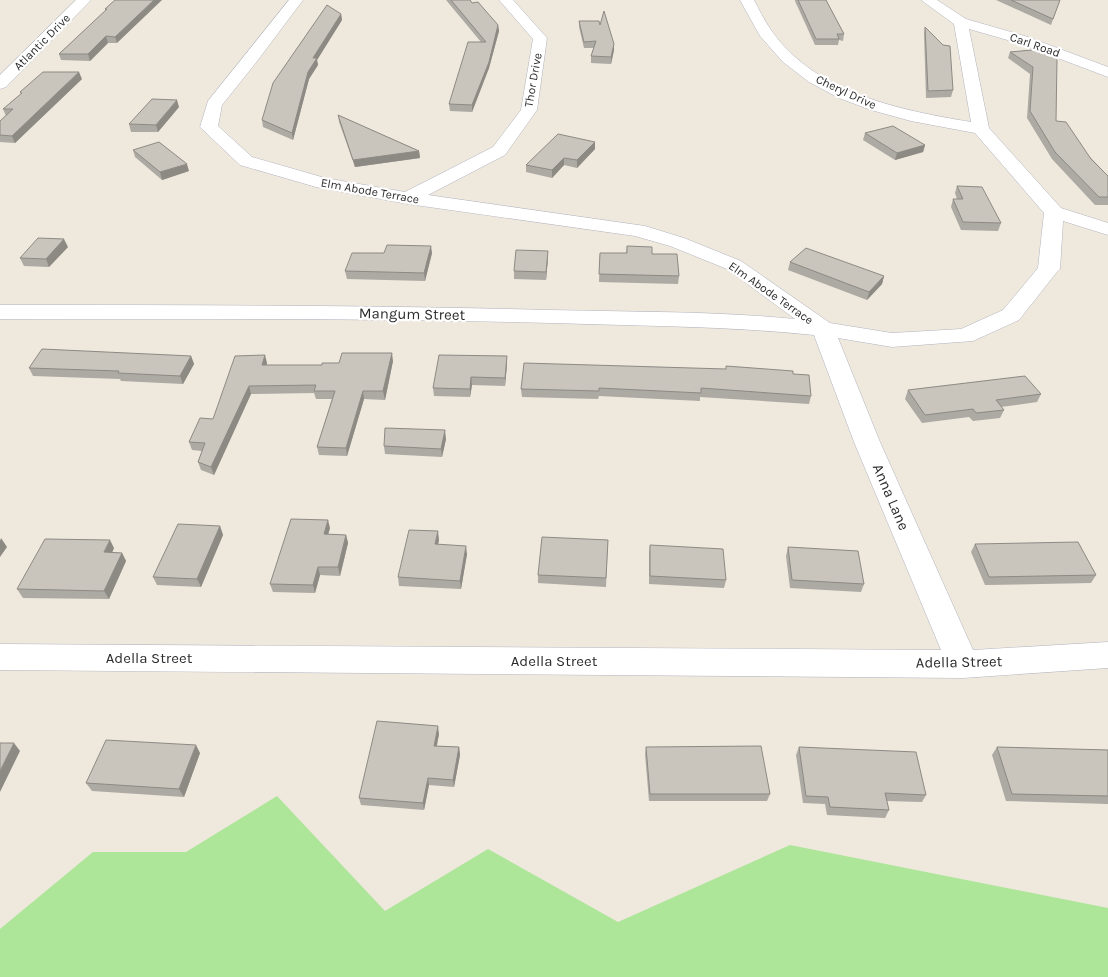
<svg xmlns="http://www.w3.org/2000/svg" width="1108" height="977" font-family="Karla,sans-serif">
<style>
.green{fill:#ade599}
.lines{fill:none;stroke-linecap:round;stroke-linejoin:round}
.minor-casing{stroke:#b2b3bf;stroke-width:1}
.minor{fill:#fff;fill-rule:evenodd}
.wall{fill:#ada9a3}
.shaded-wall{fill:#8d8a84}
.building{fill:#c9c5bd;stroke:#8d8a84}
.labels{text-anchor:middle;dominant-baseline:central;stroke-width:4.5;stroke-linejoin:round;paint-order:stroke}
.far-street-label{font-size:12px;fill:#2c2c2c;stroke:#fff}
.street-label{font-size:15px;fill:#2c2c2c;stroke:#fff}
</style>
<rect width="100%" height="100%" fill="#eee8dd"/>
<path class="green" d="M277 796 385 911 488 849 618 922 790 845 1108 908V977H0V929L93 852H186Z"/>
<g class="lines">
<g class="minor-casing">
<path id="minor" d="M76 0H91L6 87 0 89V75Z
M289 0H303L258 60 222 105 218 126 252 157 325 178 405 192 493 147 521 110 533 39 499 0H513L547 38 537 110 505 155 428 195 645 226 684 238 741 261 830 323 892 333 961 329 1003 310 1038 268 1044 213 975 133 911 121 871 110 839 98 809 82 783 62 760 36 740 0H754C759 10 765 21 771 30 816 94 900 110 971 122L954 24 921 0H937L966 19 1028 37 1108 67V77L1018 43 969 29 989 128 1061 208 1108 223V235L1063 221 1060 269 1056 273 1019 320 973 341 892 347 838 338 880 442 973 650 1108 642V668L963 678 0 670V644L941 650 854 442 814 335C727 326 639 326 552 323 368 318 184 319 0 319V305C184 305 368 305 551 310 632 312 714 311 795 319L727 269 670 246 635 236 408 204 316 187 240 165 200 127 208 101Z"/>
</g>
<use href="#minor" class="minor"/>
</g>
<path class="wall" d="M115 0 117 43H108L90 61 61 60 59 54 105 11V9Z
M446 0H470L472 3 498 25 499 31 489 68 472 112 450 111 449 104 481 42Z
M795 0H826L844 34 843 41 839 40 838 45H815L795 1Z
M996 0H1060L1051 25Z
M341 14 342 20 317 60 318 65 309 79 293 140 263 127 262 120Z
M579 21 600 25 614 44V50L611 64 591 63V56L594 48H584L579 27Z
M925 27 953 90 951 97 926 98 924 33Z
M1043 49 1056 121 1108 176V205H1095L1052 159 1027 118 1030 74 1008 58 1010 52Z
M82 79 15 143 0 142V121L6 116 3 109 21 94 20 92Z
M179 107 158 132H131L129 124Z
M338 115 419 151 420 158 355 167 339 122Z
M865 133 925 145 923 152 895 160 863 140Z
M595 142V149L577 168 564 165 552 178 526 172V165Z
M133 150 189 171 162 180 135 157Z
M957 186 1001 223 998 231 961 230 951 207 953 199H957L955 193Z
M627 246 652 254 679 276 678 284 599 282 600 253H626Z
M68 247 49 267 24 266 20 258Z
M384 253H432L425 281 347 279 345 271Z
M548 258 546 280 514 279V271Z
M790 262 884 276 882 284 867 300 788 270Z
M191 356 194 364 183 384 121 381 120 379 33 376 29 368Z
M507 356V364L505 386 472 385 470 397 434 396 433 388Z
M393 361 385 400 364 399 347 456 319 455 317 447 332 399H316L314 393 251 394 214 475 201 470 198 462 202 451 192 450 189 442 213 419 267 363V365H322L339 363Z
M726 366 793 374 811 396 809 404 700 397V401L599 396 598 399 522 397 521 389 726 369Z
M908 390 1041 394 1037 402 1001 407 1004 410 1000 418 973 421 969 417 922 423 905 399Z
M446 439 442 457 385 454 384 446Z
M220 526 223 535 201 587 157 585 153 577Z
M330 528 328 534 346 535 348 543 340 576 320 575 315 593 273 592 270 584Z
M439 540 438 544 467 554 461 589 399 586 398 577Z
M608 540 606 587 538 583V575Z
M975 544 1096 575 1091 583 985 585 971 552Z
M650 545 726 580 724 588 649 584V553Z
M788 547 864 584 861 592 790 588 786 556Z
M114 548 112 552 122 553 126 561 109 599 23 598 17 589Z
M439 734 437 746 459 747 460 755 454 787 429 785 424 810 361 805 359 798Z
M646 747 770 794 767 801H649L645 754Z
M799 747 926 795 922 802 886 801 889 810 885 818 827 815 825 804 803 803 796 755Z
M997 747 1108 750V804L1006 801 992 755Z
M200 753 184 797 92 791 86 783Z"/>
<path class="shaded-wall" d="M154 0H162L117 43 115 37Z
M341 14 342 20 317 60 318 65 309 79 293 140 292 133 308 72 313 58Z
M498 25 499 31 489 68 472 112V105Z
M106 36 108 43 90 61 88 54Z
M614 44V50L611 64V57Z
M79 72 82 79 15 143 12 136Z
M177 100 179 107 158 132 156 125Z
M595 142V149L577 168V160Z
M925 145 923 152 895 160 897 153Z
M419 151 420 158 355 167 353 160Z
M564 158V165L552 178V170Z
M187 164 189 171 162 180 160 172Z
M64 239 68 247 49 267 46 259Z
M431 246 432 253 425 281 424 273Z
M548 251V258L546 280V272Z
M884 276 882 284 867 300 869 292Z
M392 353 393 361 385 400 383 391Z
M265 355 267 363 264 373 262 365Z
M191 356 194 364 183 384 180 376Z
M507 356V364L505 386V378Z
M471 377 472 385 470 397V389Z
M249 386 251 394 214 475 211 467Z
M363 391 364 399 347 456 346 448Z
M445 430 446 439 442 457 441 449Z
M328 520 330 528 326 542 324 534Z
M220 526 223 535 201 587 197 579Z
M438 531 439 540 436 553 435 544Z
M346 535 348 543 340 576 338 567Z
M1 538 7 547 0 557V541Z
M110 540 114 548 109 560 104 552Z
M466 546 467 554 461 589 460 581Z
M122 553 126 561 109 599 104 591Z
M318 567 320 575 315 593 313 585Z
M438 726 439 734 435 753 434 746Z
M14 743 20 751 0 792V771Z
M196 745 200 753 184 797 179 789Z
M459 747 460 755 454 787 453 780Z
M428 778 429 785 424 810 423 803Z"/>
<path class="building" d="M115 0H154L115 37 106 36 88 54H59L107 9H105Z
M451 0H470L472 3 478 2 498 25 489 62 472 105 449 104 468 42H486Z
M798 0H826L844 34H837L839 39H816Z
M1011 0H1060L1053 19Z
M327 5 341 14 313 58H317L308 72 292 133 262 120 273 83Z
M604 11 614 44 611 57 591 56 596 41 584 42 579 21H599L600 25Z
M925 27 943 45 950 46 953 90 928 91Z
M1043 49 1057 58 1056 121 1066 122 1091 159 1108 176V197H1099L1055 152 1030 111 1033 67 1010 52Z
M43 72H79L12 136 0 135V121L13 109H3L22 93 20 92Z
M152 99 177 100 156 125 129 124Z
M338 115 419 151 353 160Z
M893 126 925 145 897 153 865 133Z
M558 134 595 142 577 160 564 158 552 170 526 165Z
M159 142 187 164 160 172 133 150Z
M957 186 982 187 1001 223 963 222 953 199H963Z
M38 238 64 239 46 259 20 258Z
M387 245 431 246 424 273 345 271 352 253H384Z
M627 246 652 247V254H677L679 276 599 274 600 253H627Z
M806 248 884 276 869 292 790 262Z
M516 250 548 251 546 272 514 271Z
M42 349 191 356 180 376 118 373 119 371 29 368Z
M342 353H392L383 391H363L346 448 317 447 335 391H314L316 385 249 386 211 467 198 462 205 443 189 442 200 418 213 419 235 356 265 355 262 365H322V363H339Z
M439 355 507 356 505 378 471 377 470 389 433 388Z
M524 363 726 369V366L793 371V374L809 375 811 396 701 388V393L599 388V391L521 389Z
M1025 376 1041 394 996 400 1004 410 976 413 973 409 925 415 908 390Z
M385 428 445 430 441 449 384 446Z
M291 519 328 520 324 534 346 535 338 567H318L313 585 270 584Z
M178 524 220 526 197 579 153 577Z
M409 530 438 531 435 544 466 546 460 581 398 577Z
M542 537 608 540 606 578 538 575Z
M45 539 110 540 104 552 122 553 104 591 17 589Z
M1078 542 1096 575 989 577 975 544Z
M650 545 723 549 726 580 650 576Z
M788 547 858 551 864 584 792 580Z
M377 721 438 726 434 746 459 747 453 780 428 778 423 803 359 798Z
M106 740 196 745 179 789 86 783Z
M0 743H14L0 771Z
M761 746 770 794H650L646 747Z
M799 747 916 752 926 795 885 793 889 810 830 807 828 797 806 796Z
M997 747 1108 750V796L1012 794Z"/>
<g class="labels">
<g class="far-street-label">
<text transform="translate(42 42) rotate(-45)">Atlantic Drive</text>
<text transform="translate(1035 45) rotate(19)">Carl Road</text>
<text transform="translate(533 80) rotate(-80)">Thor Drive</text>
<text transform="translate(846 92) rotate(25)">Cheryl Drive</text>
<text transform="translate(370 191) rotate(10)">Elm Abode Terrace</text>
<text transform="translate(771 293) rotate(35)">Elm Abode Terrace</text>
</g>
<g class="street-label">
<text transform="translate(412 314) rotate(1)">Mangum Street</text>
<text transform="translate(891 497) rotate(67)">Anna Lane</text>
<text x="149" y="658">Adella Street</text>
<text x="554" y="661">Adella Street</text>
<text transform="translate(959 662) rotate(-1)">Adella Street</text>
</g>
</g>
</svg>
